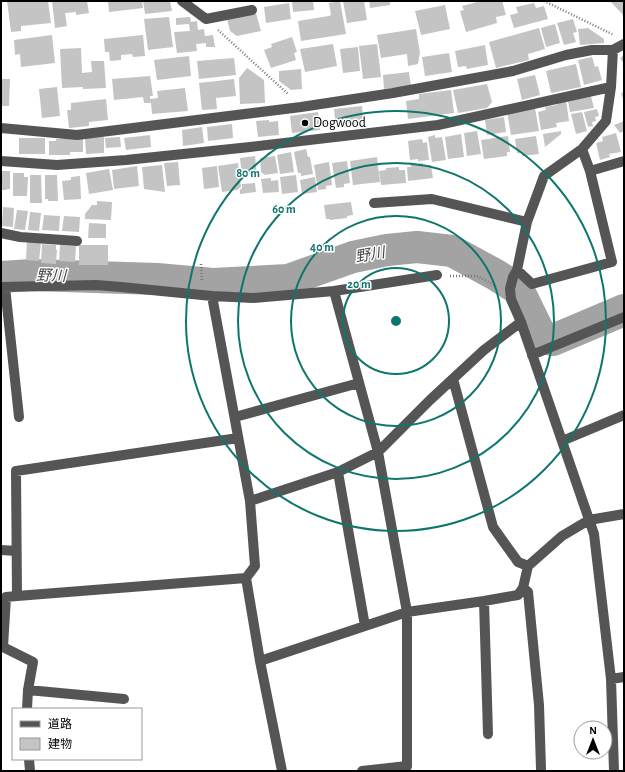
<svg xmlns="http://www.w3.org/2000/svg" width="625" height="772" font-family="'Alegreya Sans','Noto Sans JP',sans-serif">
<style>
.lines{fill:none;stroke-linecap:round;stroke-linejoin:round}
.river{stroke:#a3a3a3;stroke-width:32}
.building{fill:#c4c4c4}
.path{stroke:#777;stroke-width:2.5;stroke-dasharray:1 2;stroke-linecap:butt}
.minor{stroke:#555;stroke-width:10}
.ring{fill:none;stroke:#0f766e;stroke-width:2}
.poi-dot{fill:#000;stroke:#fff;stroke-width:1.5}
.labels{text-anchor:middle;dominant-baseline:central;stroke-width:3;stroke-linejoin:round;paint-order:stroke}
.poi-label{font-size:14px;fill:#000;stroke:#fff;text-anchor:start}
.water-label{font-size:15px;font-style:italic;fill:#444;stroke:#fff}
.centre{fill:#0f766e;stroke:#fff;stroke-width:2}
.ring-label{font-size:12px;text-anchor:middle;font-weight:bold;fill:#0f766e;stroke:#fff;stroke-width:3;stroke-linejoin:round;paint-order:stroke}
</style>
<rect width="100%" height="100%" fill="#fff"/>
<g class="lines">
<path class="river" d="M1 277 32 275 157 279 213 284 288 280 353 257 387 250 417 247 452 251 496 275 518 289 542 338 553 340 624 310"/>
</g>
<path class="building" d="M7 1H48L51 23 21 26V31L11 32Z
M52 1H87L89 13 76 15V12L65 13 67 26 55 28Z
M108 1H142L143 8 109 12Z
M143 1H170L172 11 145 14Z
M292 1H313L314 10 293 12Z
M340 1 346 34 301 41 298 21 329 16 331 15 329 3Z
M343 1H364L367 20 347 23Z
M369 1H390V5L370 8Z
M481 1H502L506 15 496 17 497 23 466 32 460 11 464 10 462 6Z
M610 1H624V16Z
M289 3 291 19 266 23 264 7Z
M534 3 536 8 544 6 548 19 514 28 510 15 518 13 516 7Z
M445 5 450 29 421 35 415 11Z
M256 13 261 31 237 36 230 31 227 19Z
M169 17 173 47 148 50 144 19Z
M190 17 191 22 197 21 198 30 204 29 205 36 213 35 215 47H206V43L196 44 197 51 177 53 174 32 190 31 189 24 176 25V18Z
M573 19 577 32 573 33 576 42 564 45 557 23Z
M555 24 560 43 546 47 541 28Z
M539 28 545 49 528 54 529 60 496 68 489 42Z
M588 28 604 39V43L580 45 578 29Z
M416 29 420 53 418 64 408 66 407 54 381 58 377 35Z
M52 35 55 63 21 67 20 54 15 55 14 40Z
M143 35 145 56 133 57 132 54 121 55V60L110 61 109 52H105L104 39Z
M292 37 297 52 294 53 296 60 271 68 264 50 272 47 271 44Z
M333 44 337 66 305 72 300 49Z
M377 44 381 77 363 79 359 46Z
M485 45 488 65 467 69 466 66 458 67 455 51Z
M358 47 360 71 343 73 340 49Z
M81 48 82 73 92 72 91 61H104L106 88 83 89V87L62 88 60 49Z
M449 53 452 72 425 76 422 57Z
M624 55V64L620 58Z
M189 56 191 76 157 80 154 60Z
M592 57 595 67 598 66 602 80 584 85 578 60Z
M234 58 236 75 199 79 197 61Z
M576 64 581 87 551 93 546 71Z
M247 68 264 80 265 103 240 104 239 78Z
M301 69 302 89 291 90 279 81V71Z
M409 72 411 86 384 89 383 75Z
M535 75 540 95 522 100 517 79Z
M150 76 153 96H150V99L158 98 157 91 185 88 188 111 152 114 151 103H144L143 97 114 100 112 79Z
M1 79H10L9 106H1Z
M234 79 236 96 216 98 217 109 202 110 199 83Z
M487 84 492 102 487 108 458 113 453 90Z
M57 87 60 116 42 118 39 89Z
M451 90 454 113 408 119 406 101 419 99V94Z
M624 92V102L621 93Z
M591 96 594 108 570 112 568 101Z
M106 99 108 120 89 122V126L69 128 67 110H71V103Z
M566 100 569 121 556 123 557 127 541 130 538 112 546 110 545 107 557 105V102Z
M362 106 364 126 336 128 334 109Z
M535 108 539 131 511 135 507 112Z
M597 109 599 116 595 117 596 121 592 122 593 126 588 127 584 112Z
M318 112 320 130 292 133 290 116Z
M582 112 587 131 576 134 571 114Z
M504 117 506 132 487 135 485 120Z
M269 120V122L278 121 279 135 258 137 256 121Z
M624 121V131L620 133 614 125Z
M232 124 233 138 208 141 207 127Z
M202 127 204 143 183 146 182 130Z
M477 131 481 154 467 156 464 133Z
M561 131V134L545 147 543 134Z
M616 133 621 152 609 154 610 157 600 160 596 143 603 141 602 137Z
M461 134 464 157 448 159 445 137Z
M150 135 151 147 126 150 124 138Z
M435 135V138L442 137 446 160 432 162 428 137Z
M508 136 510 152H507V156L484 159 481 140Z
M536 136 539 154 522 156V153H517L515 139Z
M104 137V153L86 154 85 138Z
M120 137 121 147 106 148 105 138Z
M19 138H45V154H19Z
M83 138V152H70V155H49V141H56V139Z
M422 139 423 143 427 142 429 160 418 161V159L410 160 408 141Z
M306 149 308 157H310L313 174 301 176V173H298L294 152Z
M291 152 294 172 280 174 277 155Z
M255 156 257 175 242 176 240 158Z
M275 156 278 173 265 175 261 172 260 158Z
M377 157 380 182 353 185 350 161Z
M347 161 350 183 344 184V187L336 188 332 163Z
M178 162 180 185 167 186 164 163Z
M329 162 332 185 326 186V189L318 190 314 165Z
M238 163 241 187 237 190 222 192 218 166Z
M423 163V166L431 165 433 178 408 181 407 167H411L410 165Z
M162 165 165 192 144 189 142 167Z
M137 166 139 186 114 189 112 170Z
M217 166 219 187 204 189 202 168Z
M399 167V170H405L406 183 381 185 379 171 386 170V168Z
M109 169 113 190 89 194 86 173Z
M1 171H10V189H7V190H1Z
M13 173H24V177H28L27 196H13Z
M30 175H41L42 203H30Z
M45 175H57L58 201H48V199H45Z
M296 175 298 192 282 194 280 177Z
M80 176 81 199 64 200 62 181 71 180V177Z
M315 177 317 192 302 194 300 180Z
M271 178V181L278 180 279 192 263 193 261 179Z
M255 183 256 192 240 194V190L242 188V184Z
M97 201 112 202 111 220 85 219V214L92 205H97Z
M351 202 353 215 347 216V218L330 220V219H326L324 205Z
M3 207 14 208 13 227 2 226Z
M17 210 28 211 25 230 14 229Z
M30 212 41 213 39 231 28 230Z
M44 215 60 216 59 231 42 230Z
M64 216 80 217 79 232 62 231Z
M89 223 106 224V238H88Z
M27 240 41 242 39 261 26 260Z
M42 244 56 245V250H57L56 264 41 263Z
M60 245 76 246 75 262 59 261Z
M79 245H108V265H79Z"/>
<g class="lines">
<path class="path" d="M544 1 614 35
M218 30 288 94
M201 264 202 282
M450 276H477L496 286"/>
<path class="minor" d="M182 1 206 19 252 10
M613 50 611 87 606 121 582 149 544 176 527 222 517 270 513 277 510 289 511 299 521 322 594 534 611 679 614 771
M1 128 77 135 301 107 393 93 513 71 566 55 592 50H613L624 44
M582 149 590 171 624 161
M1 161 57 165 126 160 250 147 438 125 611 87
M374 203 432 199 527 222
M1 233 20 237 77 241
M517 270 532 284 612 262 590 171
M1 287 96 285 121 287 212 296 253 298 334 291 378 452 407 612V766L362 771
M5 287 19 417
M334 291 437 275
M212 296 250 501 255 566 246 578 260 661 282 771
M532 355 624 317
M453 379 493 527 518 562 528 566
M235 417 359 383
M238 438 16 471 17 596 246 578
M562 441 624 415
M338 472 365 626
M250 501 338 472 378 452 430 400 484 350 521 322
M1 550 16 551
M523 588 528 592 539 705 541 769
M17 596 6 597 3 647 33 662 28 690 27 709
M484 601 488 734
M260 661 407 612 484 601 518 595 523 588 528 566 562 536 589 520 624 514
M611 679 624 677
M28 690 124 699
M29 759 30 771"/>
</g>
<g class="ring">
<circle cx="396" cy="321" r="53"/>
<circle cx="396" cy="321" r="105"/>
<circle cx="396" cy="321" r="158"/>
<circle cx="396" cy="321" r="210"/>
</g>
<circle class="poi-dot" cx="305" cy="123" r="4"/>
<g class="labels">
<g class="poi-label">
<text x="313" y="123">Dogwood</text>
</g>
<g class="water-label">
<text transform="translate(370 255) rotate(-10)">野川</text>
<text transform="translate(51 276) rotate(1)">野川</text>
</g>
</g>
<circle cx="396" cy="321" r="6" class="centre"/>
<g class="ring-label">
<text x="248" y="177">80 m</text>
<text x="284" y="213">60 m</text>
<text x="322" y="251">40 m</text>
<text x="359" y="288">20 m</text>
</g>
<rect width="625" height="772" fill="none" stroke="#000000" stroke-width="4"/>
<rect x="12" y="708" width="130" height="52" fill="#ffffff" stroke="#999999"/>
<rect x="20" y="721" width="20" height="6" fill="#555555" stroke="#999999"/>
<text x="48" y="728" font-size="12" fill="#000000">道路</text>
<rect x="20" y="738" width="20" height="12" fill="#c4c4c4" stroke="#999999"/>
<text x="48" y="748" font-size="12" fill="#000000">建物</text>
<g transform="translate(593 740)"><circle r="19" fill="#ffffff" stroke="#999999"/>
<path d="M0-3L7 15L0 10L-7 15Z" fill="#000000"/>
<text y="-6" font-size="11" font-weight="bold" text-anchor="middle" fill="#000000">N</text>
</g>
</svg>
